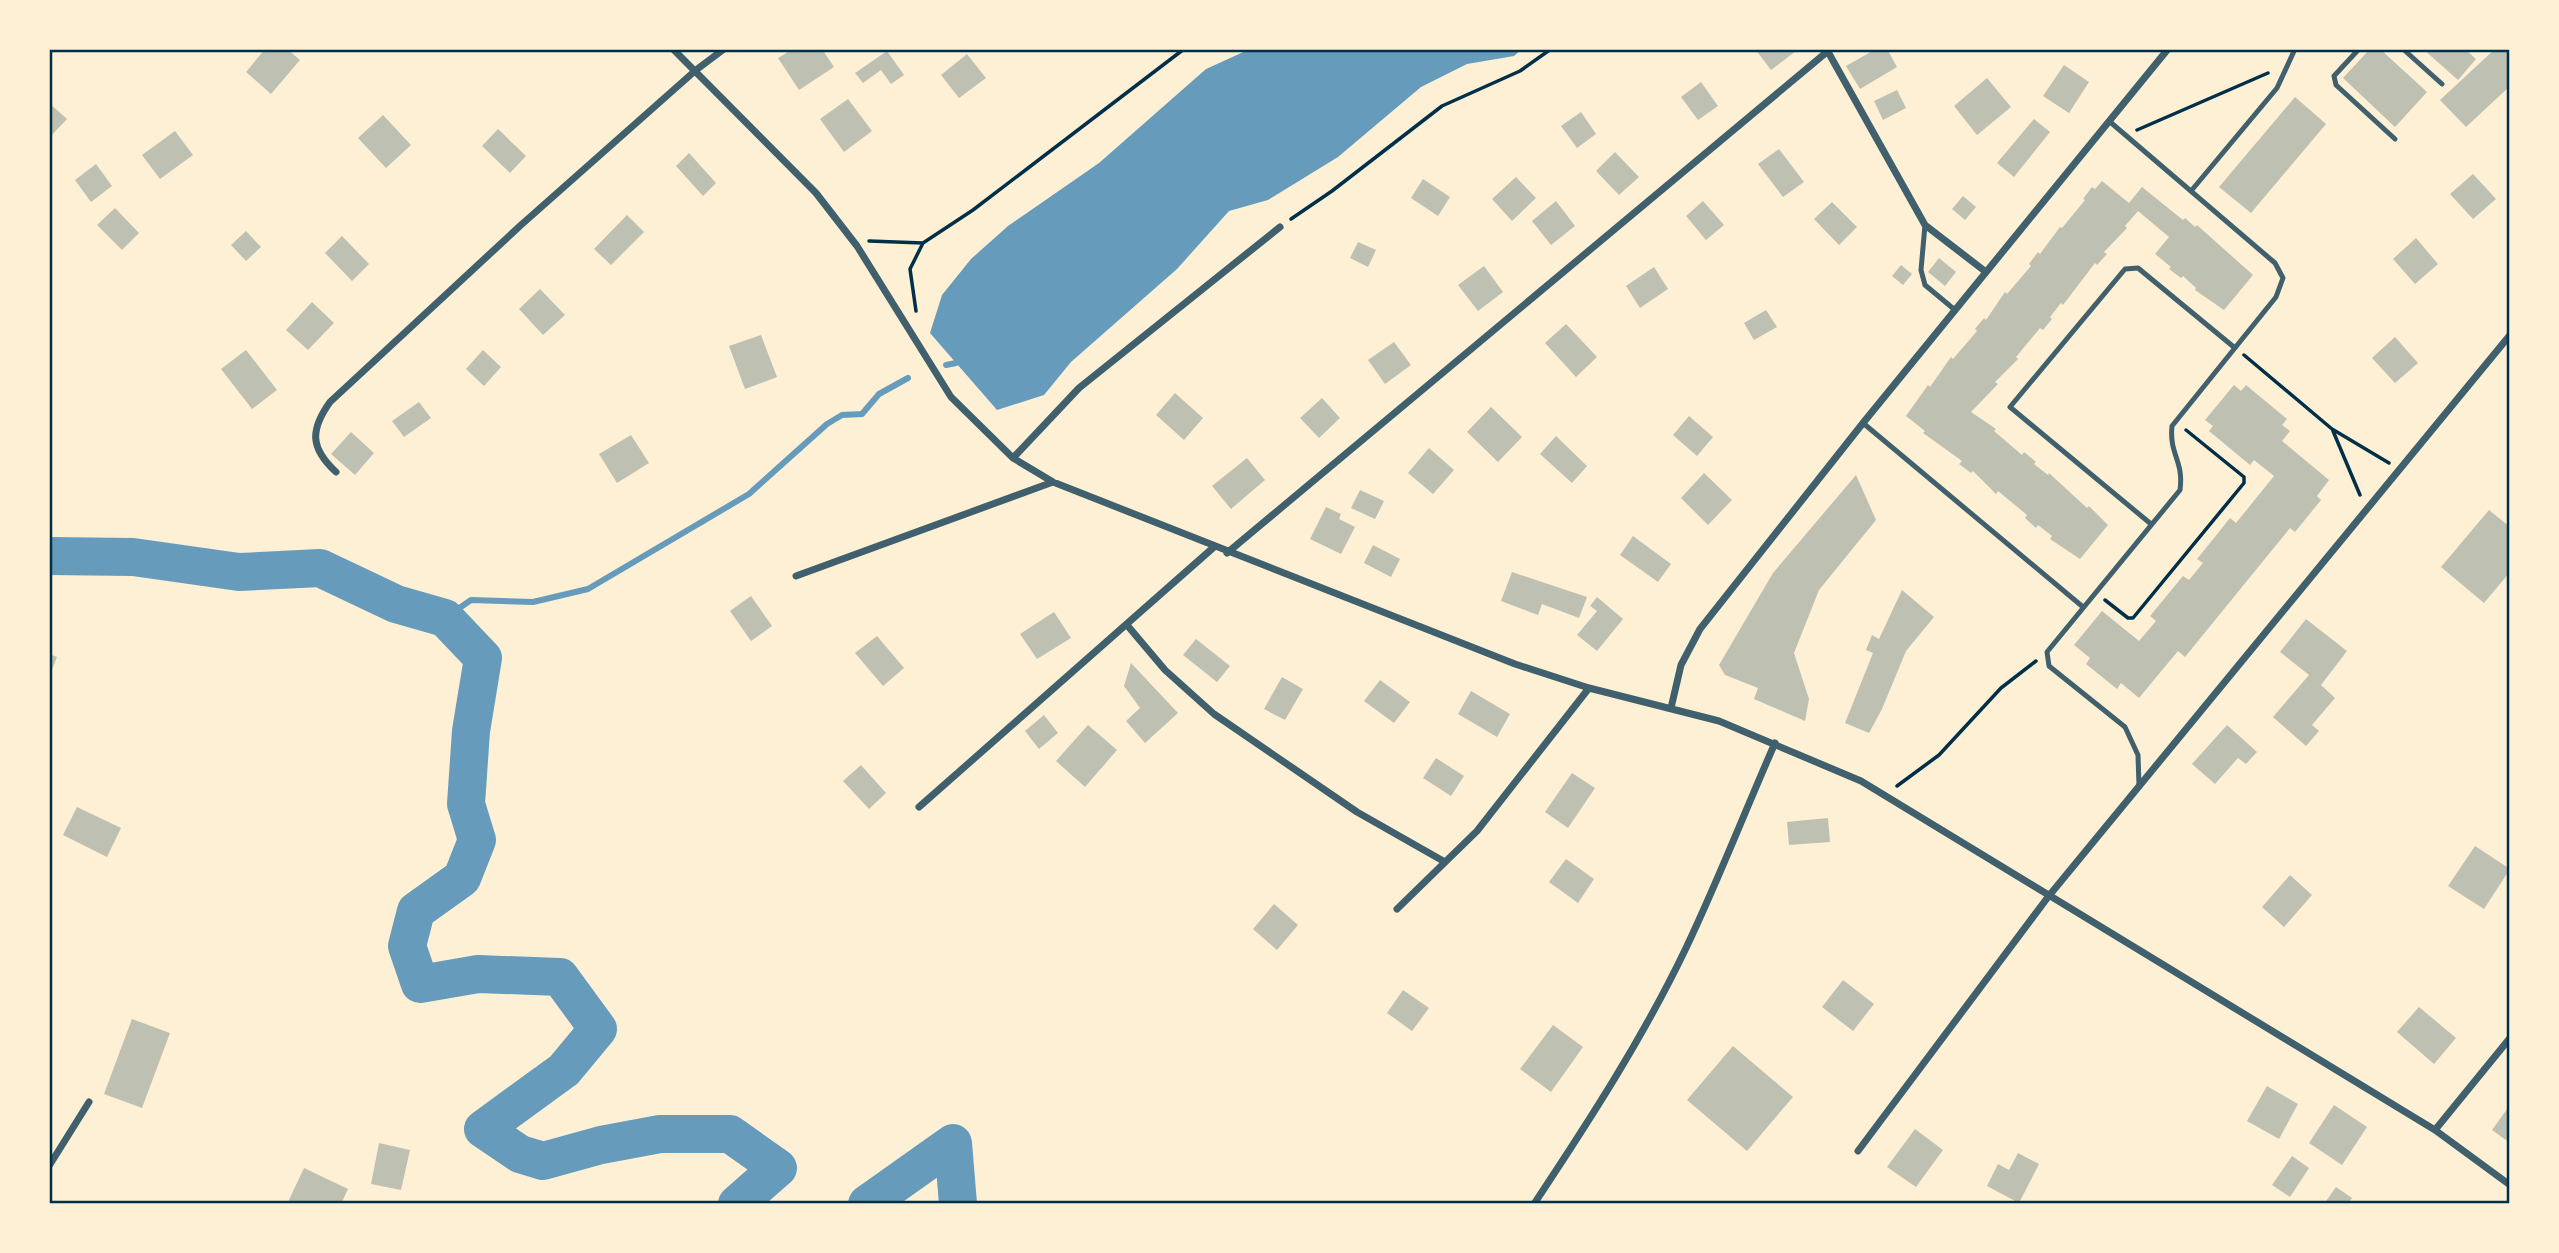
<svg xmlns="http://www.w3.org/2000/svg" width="2559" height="1253" font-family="Lato,sans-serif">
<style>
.water{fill:#669bbc}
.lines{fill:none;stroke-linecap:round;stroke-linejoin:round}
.stream{stroke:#669bbc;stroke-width:6}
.river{stroke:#669bbc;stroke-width:38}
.building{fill:#bec0b2}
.path{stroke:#003049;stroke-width:3.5}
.service{stroke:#3f606c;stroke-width:5}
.minor{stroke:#3f606c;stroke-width:7}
.neatline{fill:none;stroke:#003049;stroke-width:2.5}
</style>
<rect width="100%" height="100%" fill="#fdf0d5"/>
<path class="water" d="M1250 49H1522L1514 56 1467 64 1421 87 1338 157 1268 200 1229 211 1177 269 1071 362 1044 395 997 410 930 333 942 295 971 259 1008 226 1099 163 1206 69Z"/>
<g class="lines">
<path class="stream" d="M946 365 956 363
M445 618 471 600 533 602 588 589 749 494 827 424 842 415 862 414 879 394 908 378"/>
<path class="river" d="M49 556 133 557 239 572 320 568 396 604 445 618 483 658 471 731 466 804 477 840 462 878 416 911 407 946 420 984 478 974 560 977 598 1029 564 1070 483 1129 520 1154 543 1161 601 1145 660 1134H730L778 1168 737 1204
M867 1204 953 1143 958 1204"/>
</g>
<path class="building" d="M265 49H287L300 60 271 94 246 72Z
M793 49H822L834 67 799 90 778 58Z
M1755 49H1795L1796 51 1771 70Z
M1876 49H1887L1897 67 1860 89 1846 66Z
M2370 49H2380L2427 92 2395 127 2343 78Z
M2423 49H2465L2476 59 2458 80Z
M2495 49H2510V86L2466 127 2440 100Z
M887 51 904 75 891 84 881 70 863 83 855 73Z
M967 54 986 78 959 98 941 75Z
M2064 65 2089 82 2069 113 2043 96Z
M1987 78 2011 107 1977 135 1954 106Z
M1701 82 1718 106 1698 120 1681 97Z
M1897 90 1906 108 1883 120 1874 101Z
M2295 97 2326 124 2251 213 2219 187Z
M848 99 872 131 844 152 820 119Z
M49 103 67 119 49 138Z
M1581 112 1596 134 1577 148 1561 126Z
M383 115 411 145 386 168 358 138Z
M2034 119 2050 132 2014 177 1997 163Z
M498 129 526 156 510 173 482 146Z
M175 131 193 155 160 179 142 155Z
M1779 149 1804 182 1783 197 1758 164Z
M1615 152 1639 177 1619 195 1596 171Z
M689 153 716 183 703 196 676 166Z
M96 164 112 186 91 202 75 180Z
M2473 174 2496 199 2473 219 2450 194Z
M1516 177 1536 198 1512 221 1492 199Z
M1423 179 1450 197 1438 216 1411 198Z
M2102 181 2129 203 2142 187 2183 220 2185 218 2195 227 2197 225 2253 275 2224 310 2195 290 2196 288 2183 276 2181 278 2169 269 2171 267 2155 254 2169 237 2138 211 2125 226 2127 228 2104 252 2107 254 2097 265 2095 263 2063 305 2061 303 2050 317 2052 319 2043 330 2040 328 2016 357 2018 359 1995 382 1998 384 1971 412 1996 429 1994 431 2022 455 2024 452 2036 462 2034 464 2048 475 2049 473 2087 508 2089 506 2108 525 2080 559 2050 539 2052 536 2038 525 2036 528 2025 518 2027 515 1998 491 1996 494 1973 471 1971 473 1959 464 1962 461 1923 433 1925 431 1906 416 1928 385 1930 387 1951 357 1953 359 1977 331 1975 329 1984 318 1986 320 2005 292 2007 294 2031 266 2029 264 2038 252 2040 254 2060 227 2062 228 2085 200 2083 199 2092 187 2095 189Z
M1963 196 1976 207 1965 220 1952 209Z
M1556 201 1575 226 1551 245 1532 221Z
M1703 201 1724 225 1706 240 1686 216Z
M1832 202 1857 227 1839 245 1814 219Z
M115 208 139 233 122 250 97 225Z
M627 215 644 232 611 265 594 249Z
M246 231 261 247 246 261 231 245Z
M342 236 369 264 352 281 325 253Z
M2416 238 2438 264 2415 284 2393 259Z
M1358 242 1376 250 1368 267 1350 258Z
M1939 258 1956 272 1945 286 1928 272Z
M1901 265 1912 274 1903 285 1892 276Z
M1484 266 1503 292 1478 311 1458 285Z
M1654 267 1668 289 1640 308 1626 286Z
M540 289 565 315 543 335 519 309Z
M312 302 334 323 308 350 286 330Z
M1766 310 1777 327 1754 340 1744 323Z
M1566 324 1597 357 1576 377 1545 343Z
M761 335 777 377 745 389 729 346Z
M2395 337 2418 363 2395 383 2372 358Z
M1394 342 1411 365 1385 384 1368 360Z
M246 350 277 390 252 409 221 369Z
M483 350 501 367 484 386 466 369Z
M2234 385 2241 391 2246 385 2287 419 2282 425 2290 431 2282 441 2329 480 2317 496 2321 500 2295 532 2290 528 2185 657 2178 651 2139 698 2121 683 2117 689 2086 664 2090 658 2074 645 2102 611 2139 641 2156 621 2150 616 2183 576 2189 580 2203 563 2197 559 2214 538 2230 518 2236 523 2274 476 2254 460 2250 465 2209 431 2213 426 2205 420Z
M1175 393 1203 418 1184 440 1156 415Z
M1322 398 1340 418 1319 438 1300 418Z
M419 402 431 418 404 437 392 421Z
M1491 407 1522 437 1498 462 1467 432Z
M1689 416 1713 437 1697 456 1673 435Z
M351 432 374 453 355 475 331 454Z
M631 435 649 463 617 483 599 454Z
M1556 436 1587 466 1572 483 1540 454Z
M1429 448 1454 470 1433 494 1408 473Z
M1247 458 1265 480 1231 509 1212 486Z
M1704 473 1732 500 1708 525 1681 498Z
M1856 475 1876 520 1819 590 1794 653 1809 699 1805 721 1754 699 1758 688 1725 675 1719 665 1773 573Z
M1360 490 1384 501 1375 519 1351 508Z
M1326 507 1341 514 1339 519 1355 527 1341 554 1310 539Z
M2489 510 2510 527V572L2484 603 2441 567Z
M1633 536 1671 564 1658 582 1620 555Z
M1373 545 1400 559 1391 577 1364 563Z
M1512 572 1587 597 1579 618 1542 604 1538 615 1501 601Z
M1902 590 1934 617 1906 651 1882 709 1869 733 1845 723 1873 653 1866 650 1872 635 1879 639Z
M751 596 772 626 751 641 730 611Z
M1597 597 1623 619 1597 651 1577 635 1597 611 1590 606Z
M1054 612 1071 638 1037 659 1020 634Z
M2306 619 2347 651 2321 685 2335 698 2312 725 2319 731 2306 746 2273 717 2309 675 2280 652Z
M877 636 904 668 883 686 855 653Z
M1196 639 1230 666 1217 682 1183 655Z
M49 654 57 657 49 677Z
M1131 663 1178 713 1145 743 1126 721 1140 708 1124 686Z
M1282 677 1303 689 1285 720 1264 709Z
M1380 680 1410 702 1394 723 1364 701Z
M1471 691 1510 714 1497 737 1458 714Z
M1044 715 1058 733 1039 749 1025 731Z
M1088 725 1117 750 1085 787 1056 761Z
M2227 725 2257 752 2246 764 2238 758 2215 784 2192 764Z
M1436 758 1464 776 1451 796 1423 778Z
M861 765 886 793 869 809 843 781Z
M1572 773 1595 788 1568 828 1545 812Z
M77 807 121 828 107 857 63 835Z
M1828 818 1830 842 1789 845 1787 822Z
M2475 846 2510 869 2484 909 2448 886Z
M1566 859 1594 879 1578 903 1549 882Z
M2290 875 2312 895 2284 927 2262 907Z
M1274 904 1298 925 1277 950 1253 929Z
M1843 980 1874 1004 1853 1031 1822 1007Z
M1403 990 1429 1008 1412 1031 1387 1013Z
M2419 1007 2456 1038 2434 1064 2397 1032Z
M132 1019 170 1033 142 1108 104 1094Z
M1553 1025 1583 1047 1551 1092 1520 1069Z
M1733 1046 1793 1097 1747 1151 1687 1100Z
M2267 1086 2298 1104 2279 1139 2247 1121Z
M2334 1105 2367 1127 2342 1165 2309 1143Z
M2510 1105V1143L2492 1130Z
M1915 1129 1943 1150 1916 1187 1887 1167Z
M379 1143 410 1150 401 1190 371 1184Z
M2018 1153 2039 1164 2019 1203 1987 1186 1998 1164 2009 1170Z
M2292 1156 2309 1168 2290 1197 2272 1185Z
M304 1168 348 1189 341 1204 288 1202Z
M2336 1187 2352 1198 2348 1204H2324Z"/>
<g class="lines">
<path class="path" d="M2137 130 2268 73
M1291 219 1332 191 1442 106 1520 71 1551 49
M869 241 923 243
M916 311 910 269 923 243 973 210 1184 49
M2244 355 2332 429 2389 463
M2333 431 2360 495
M2105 600 2128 618H2133L2244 483V477L2186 430
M1897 786 1939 755 2001 688 2036 661"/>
<path class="service" d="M2359 49 2334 76 2336 85 2395 139
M2403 49 2442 84
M2109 121 2275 263 2283 278 2276 297 2172 426C2169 455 2184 460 2180 490L2047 652 2049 666 2125 727 2138 755 2139 786
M2191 191 2277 88 2295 49
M1925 225 1921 270 1925 285 1955 310
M1863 423 2083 607
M2151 524 2010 407 2125 269 2138 268 2235 348"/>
<path class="minor" d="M673 49 816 193 857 246 951 397 1013 458 1053 482 1515 664 1589 688 1719 721 1861 781 2435 1130 2510 1185
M1827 50 1925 225 1986 272
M1013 458 1079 388 1280 227
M336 472C310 448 310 430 330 402L521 225 696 70 724 49
M1227 553 1828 51
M796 576 1053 482
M1127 625 1165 670 1214 714 1357 812 1445 862
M1671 708 1681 665 1700 629 1863 423 2168 49
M919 807 1214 547
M1397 909 1477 831 1589 688
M2435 1130 2510 1038
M1858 1151 2048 897 2510 335
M49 1166 89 1102
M1534 1204C1589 1121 1643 1038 1686 948 1718 881 1745 811 1775 743"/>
</g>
<rect width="2559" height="1253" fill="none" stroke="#fdf0d5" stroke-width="102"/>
<rect x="51" y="51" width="2457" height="1151" class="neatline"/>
</svg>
